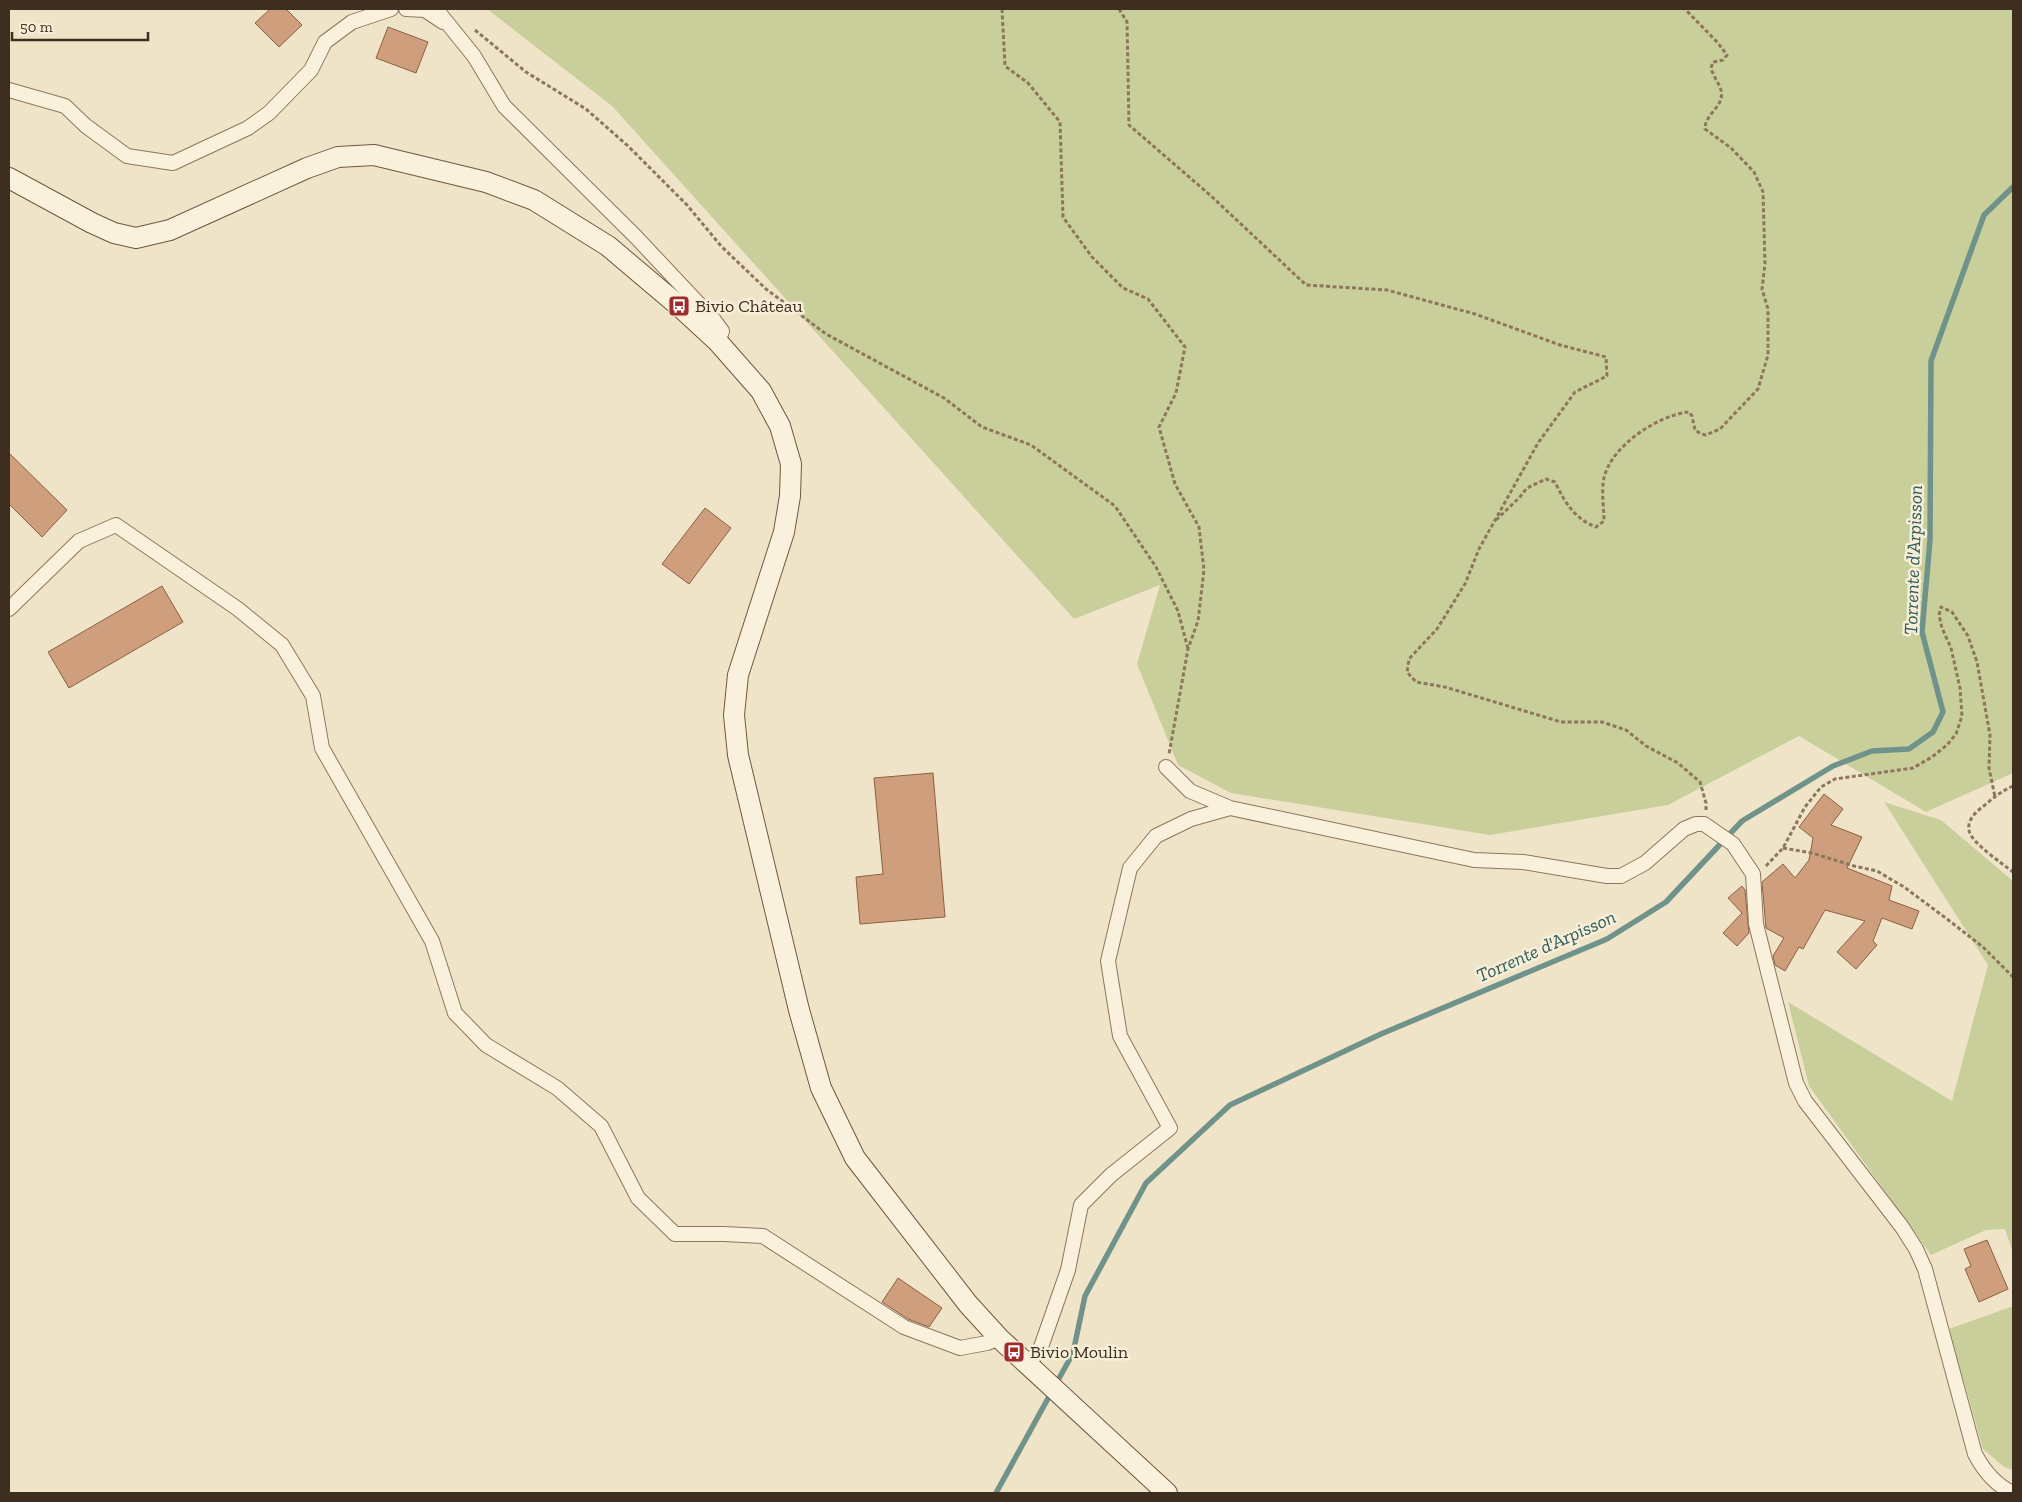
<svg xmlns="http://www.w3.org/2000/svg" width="2022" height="1502" font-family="'Zilla Slab',serif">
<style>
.green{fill:#c9cf9b}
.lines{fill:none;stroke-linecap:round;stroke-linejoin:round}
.stream{stroke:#6f938a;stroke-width:5.5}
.building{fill:#cf9f7d;stroke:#8d5f41}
.street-casing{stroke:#8d765c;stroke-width:16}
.secondary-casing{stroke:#6f573f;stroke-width:22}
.path{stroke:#8d765c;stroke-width:3;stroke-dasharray:4 2.5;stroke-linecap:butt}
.street{stroke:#faf1dc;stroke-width:14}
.secondary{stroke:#faf1dc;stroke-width:20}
.labels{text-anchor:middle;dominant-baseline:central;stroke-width:5;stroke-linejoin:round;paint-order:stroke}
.poi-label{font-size:18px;fill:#3d2e20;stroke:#f7eed8;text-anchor:start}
.water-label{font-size:19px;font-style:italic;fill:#2f5d5a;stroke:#f7eed8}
</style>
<rect width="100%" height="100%" fill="#f0e4c8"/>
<path class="green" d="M487 9H2013V773L1926 812 1799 736 1668 805 1490 835 1231 793 1178 765 1137 664 1160 585 1074 619 612 106Z
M1884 802 1941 820 2013 881V1253L2005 1229 1986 1230 1931 1255 1809 1086 1788 1002 1952 1101 1988 965Z
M2013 1306V1470L2004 1467 1983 1449 1949 1329Z"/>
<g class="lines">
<path class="stream" d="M996 1493 1073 1353 1085 1296 1146 1183 1230 1105 1381 1034 1607 939 1666 902 1742 821 1833 766 1872 751 1909 749 1933 732 1943 712 1922 632 1930 540 1931 361 1984 215 2013 187"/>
</g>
<path class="building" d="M270 9H286L302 25 279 47 255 23Z
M388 27 428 42 416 73 376 58Z
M9 453 67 510 42 537 9 504Z
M705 508 731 528 689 584 662 564Z
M162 586 183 622 69 688 48 652Z
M933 773 945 917 860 924 856 877 883 874 874 778Z
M1824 794 1843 809 1831 825 1862 837 1847 868 1892 886 1889 900 1919 911 1912 929 1882 918 1873 941 1877 945 1856 969 1837 952 1865 921 1825 910 1803 949 1799 947 1785 971 1775 965 1773 956 1784 938 1766 928 1762 882 1783 864 1795 878 1809 860 1813 838 1799 827Z
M1742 886 1745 890 1749 933 1737 946 1723 933 1742 913 1728 898Z
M1987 1240 2008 1289 1979 1302 1965 1269 1971 1266 1964 1249Z
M898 1278 942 1308 929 1327 908 1319 882 1302Z"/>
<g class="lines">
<g class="street-casing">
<path id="street" d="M406 9 425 10 443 22
M436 9 474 56 504 106 636 237 714 320 722 331 718 342
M9 90 65 106 86 126 127 156 173 163 248 128 269 113 311 70 325 42 352 22 391 9
M9 609 79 541 116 525 238 609 282 645 313 696 322 748 432 941 455 1013 486 1045 557 1088 601 1126 638 1198 675 1234H724L763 1236 904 1327 960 1348 987 1343 999 1338
M1166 767 1190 791 1230 808 1474 860 1523 862 1607 876H1621L1645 863 1684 829 1696 824H1704L1733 844 1753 874 1756 924 1796 1083 1805 1101 1902 1227 1916 1249 1925 1269 1975 1454C1984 1471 1995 1485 2013 1493
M1028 1365 1041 1347 1068 1270 1081 1205 1111 1175 1170 1128 1120 1036 1108 961 1130 868 1156 836 1191 819 1230 808"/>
</g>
<g class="secondary-casing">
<path id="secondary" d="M9 178 92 223 114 233 136 238 170 230 307 168 338 157 374 155 486 182 534 200 608 246 679 306 718 342 761 391 780 426 791 464 790 496 784 532 738 675 734 715 738 755 799 1010 821 1088 855 1158 968 1304 999 1338 1167 1493"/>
</g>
<path class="path" d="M1002 9 1005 66 1028 83 1060 122 1063 217 1092 257 1123 288 1148 299 1185 347 1176 393 1159 427 1175 484 1199 527 1204 570 1198 621 1188 649 1169 754
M1119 9 1127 22 1129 125 1210 195 1306 285 1387 290 1475 314 1560 345 1606 357 1607 376 1575 392 1538 443 1479 549 1465 584 1437 629 1409 659 1407 672 1416 682 1445 687 1561 722H1602L1626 730 1646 746 1678 763 1700 782 1706 803V811
M475 30 526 72 586 109 628 146 687 205 721 246 766 289 826 334 944 398 982 427 1031 445 1115 506 1156 567 1178 611 1188 649
M1496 520 1519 498 1527 488 1546 479 1555 482C1565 503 1575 519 1596 527L1604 521C1604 507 1601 492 1604 478 1611 446 1658 415 1689 412L1692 416 1695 430 1701 434 1706 435 1720 429 1758 389 1768 355V309L1762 289 1765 264 1763 192 1754 172 1731 148 1705 129C1705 113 1725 107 1721 90 1719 83 1713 76 1711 68L1713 62 1723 60 1727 55 1718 43 1685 9
M2013 786C2002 791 1994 797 1985 805 1977 811 1967 819 1969 830 1970 842 2003 864 2013 872
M1783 848 1812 853 1854 866 1877 871 1904 887 1947 919 1983 947 2013 977
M1766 866 1783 848 1805 807 1821 787 1835 779 1913 768 1932 757 1947 745 1956 734 1962 716 1960 688 1951 648 1942 628 1939 615 1941 607 1952 612 1968 636 1977 662 1990 735 1989 768 1995 797"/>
<use href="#street" class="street"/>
<use href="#secondary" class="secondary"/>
</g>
<defs>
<g id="bus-square" transform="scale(1.125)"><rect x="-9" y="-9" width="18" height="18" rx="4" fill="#9e2a2b" stroke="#f7eed8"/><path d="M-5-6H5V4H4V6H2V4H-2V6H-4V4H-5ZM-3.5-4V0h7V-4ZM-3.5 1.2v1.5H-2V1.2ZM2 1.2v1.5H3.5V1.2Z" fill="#fff"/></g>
</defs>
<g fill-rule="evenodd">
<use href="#bus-square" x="679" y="306"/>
<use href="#bus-square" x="1014" y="1352"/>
</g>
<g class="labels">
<g class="poi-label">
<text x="695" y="306">Bivio Château</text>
<text x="1030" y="1352">Bivio Moulin</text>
</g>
<g class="water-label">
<text transform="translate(1913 560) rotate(-88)">Torrente d'Arpisson</text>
<text transform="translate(1546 946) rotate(-24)">Torrente d'Arpisson</text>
</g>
</g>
<rect width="2022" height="1502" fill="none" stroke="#3d2e20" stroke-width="20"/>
<path d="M12 32v8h136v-8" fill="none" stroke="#3d2e20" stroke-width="2.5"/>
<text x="20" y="32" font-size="15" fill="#3d2e20" stroke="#f7eed8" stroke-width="4" paint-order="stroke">50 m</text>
</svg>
